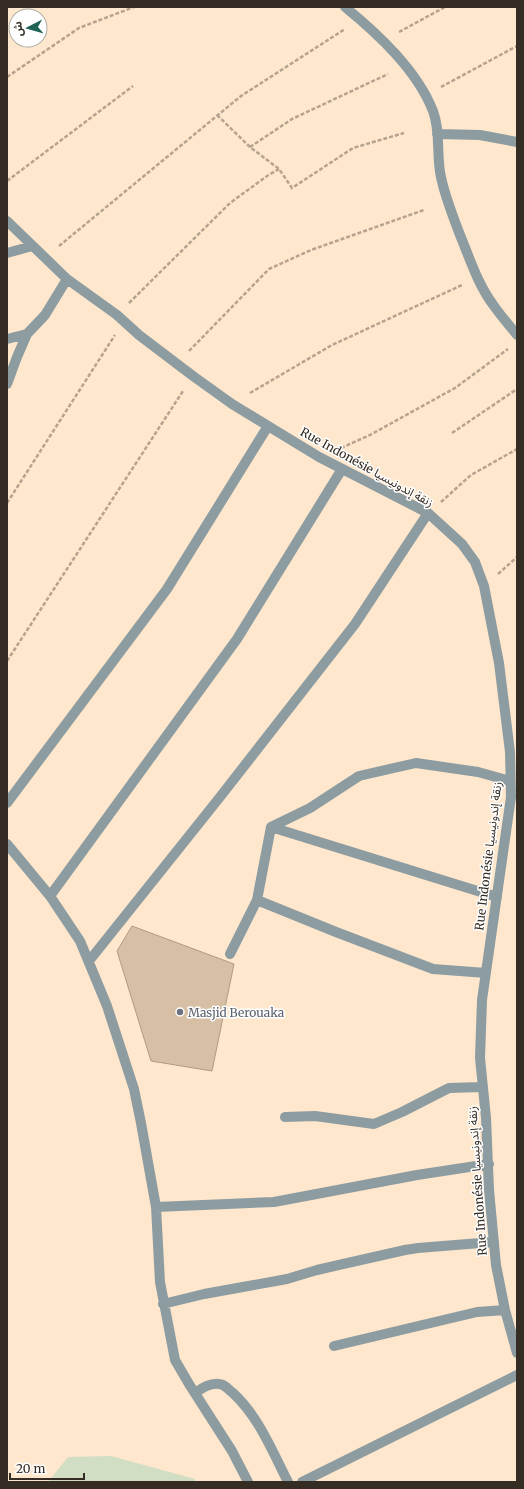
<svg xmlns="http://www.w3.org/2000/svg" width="524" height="1489" font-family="Merriweather,'Noto Sans Arabic',serif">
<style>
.green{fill:#d1dec3}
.building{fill:#d6bfa4;stroke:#af9a82}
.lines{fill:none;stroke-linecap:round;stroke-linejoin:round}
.path{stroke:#b5a38f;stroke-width:2.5;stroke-dasharray:4 2;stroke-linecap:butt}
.minor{stroke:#8d9ca1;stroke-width:10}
.worship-dot{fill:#6b7280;stroke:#fff;stroke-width:1.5}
.labels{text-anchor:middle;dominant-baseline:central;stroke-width:3;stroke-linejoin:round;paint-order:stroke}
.street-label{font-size:12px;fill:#352d23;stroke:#fff}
.worship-label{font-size:12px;fill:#5b616d;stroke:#fff;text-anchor:start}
</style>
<rect width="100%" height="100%" fill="#fee7cd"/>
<path class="green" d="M111 1456 195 1479V1482H48L68 1457Z"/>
<path class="building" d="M132 926 234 964 212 1071 151 1061 117 951Z"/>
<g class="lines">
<path class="path" d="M399 32 445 7
M7 77 79 28 134 7
M441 87 517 46
M217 115 250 147 279 169 292 188 353 148 404 133
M250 147 292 119 388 74
M7 181 133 86
M59 246 241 96 345 29
M129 303 230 203 267 176 279 169
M189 351 269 269 311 250 424 210
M250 393 332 345 462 285
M452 433 517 389
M341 448 370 435 455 388 508 349
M441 502 471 475 517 449
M7 503 115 335
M498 574 517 557
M7 661 183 391"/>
<path class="minor" d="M345 7C378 34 417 70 433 111 441 132 436 156 441 177 445 197 453 216 460 235 470 259 478 285 494 306 501 316 509 325 517 335
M437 134 480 135 517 142
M7 221 67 279 117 315 139 335 193 376 232 404 319 457 428 513 462 544 475 562 484 586 499 663 510 752 511 797 482 1000 480 1058 486 1118 489 1190 496 1265 505 1310 517 1353
M7 253 32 246
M7 339 27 334
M7 384 17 357 27 334 45 315 67 279
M7 803 167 589 268 426
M271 827 310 808 359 776 416 763 478 772 510 781
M271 827 497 897
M7 844 50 896 80 941 107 1006 134 1089 141 1123 156 1207 160 1282 175 1360 189 1384 232 1451 248 1482
M50 896 237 639 342 469
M257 900 336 932 433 969 486 973
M230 954 257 900 271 827
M89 961 220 797 355 624 428 513
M285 1117 315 1116 374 1124 402 1112 449 1088 483 1087
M156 1207 274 1202 417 1175 489 1164
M163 1304 204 1294 287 1279 317 1270 405 1250 418 1248 493 1242
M334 1346 477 1312 505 1310
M195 1393C203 1387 213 1381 223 1385 227 1387 230 1391 233 1393 259 1417 272 1451 288 1482
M302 1482 517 1375"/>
</g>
<circle class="worship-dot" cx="180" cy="1012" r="4"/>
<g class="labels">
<g class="street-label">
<text transform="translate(367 467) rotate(29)">Rue Indonésie زنقة إندونيسيا</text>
<text transform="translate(488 856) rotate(-83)">Rue Indonésie زنقة إندونيسيا</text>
<text transform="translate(477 1181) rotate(-94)">Rue Indonésie زنقة إندونيسيا</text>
</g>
<g class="worship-label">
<text x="188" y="1012">Masjid Berouaka</text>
</g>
</g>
<rect width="524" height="1489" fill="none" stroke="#352d23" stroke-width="16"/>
<g transform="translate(28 28) rotate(264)"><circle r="19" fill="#ffffff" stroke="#aeaba7"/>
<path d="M0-3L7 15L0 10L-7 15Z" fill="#1d6356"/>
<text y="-6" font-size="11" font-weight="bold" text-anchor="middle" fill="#352d23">ش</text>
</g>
<path d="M10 1473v6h74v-6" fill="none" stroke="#352d23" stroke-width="2"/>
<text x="16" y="1473" font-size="12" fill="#352d23" stroke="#ffffff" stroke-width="3" paint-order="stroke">20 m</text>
</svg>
